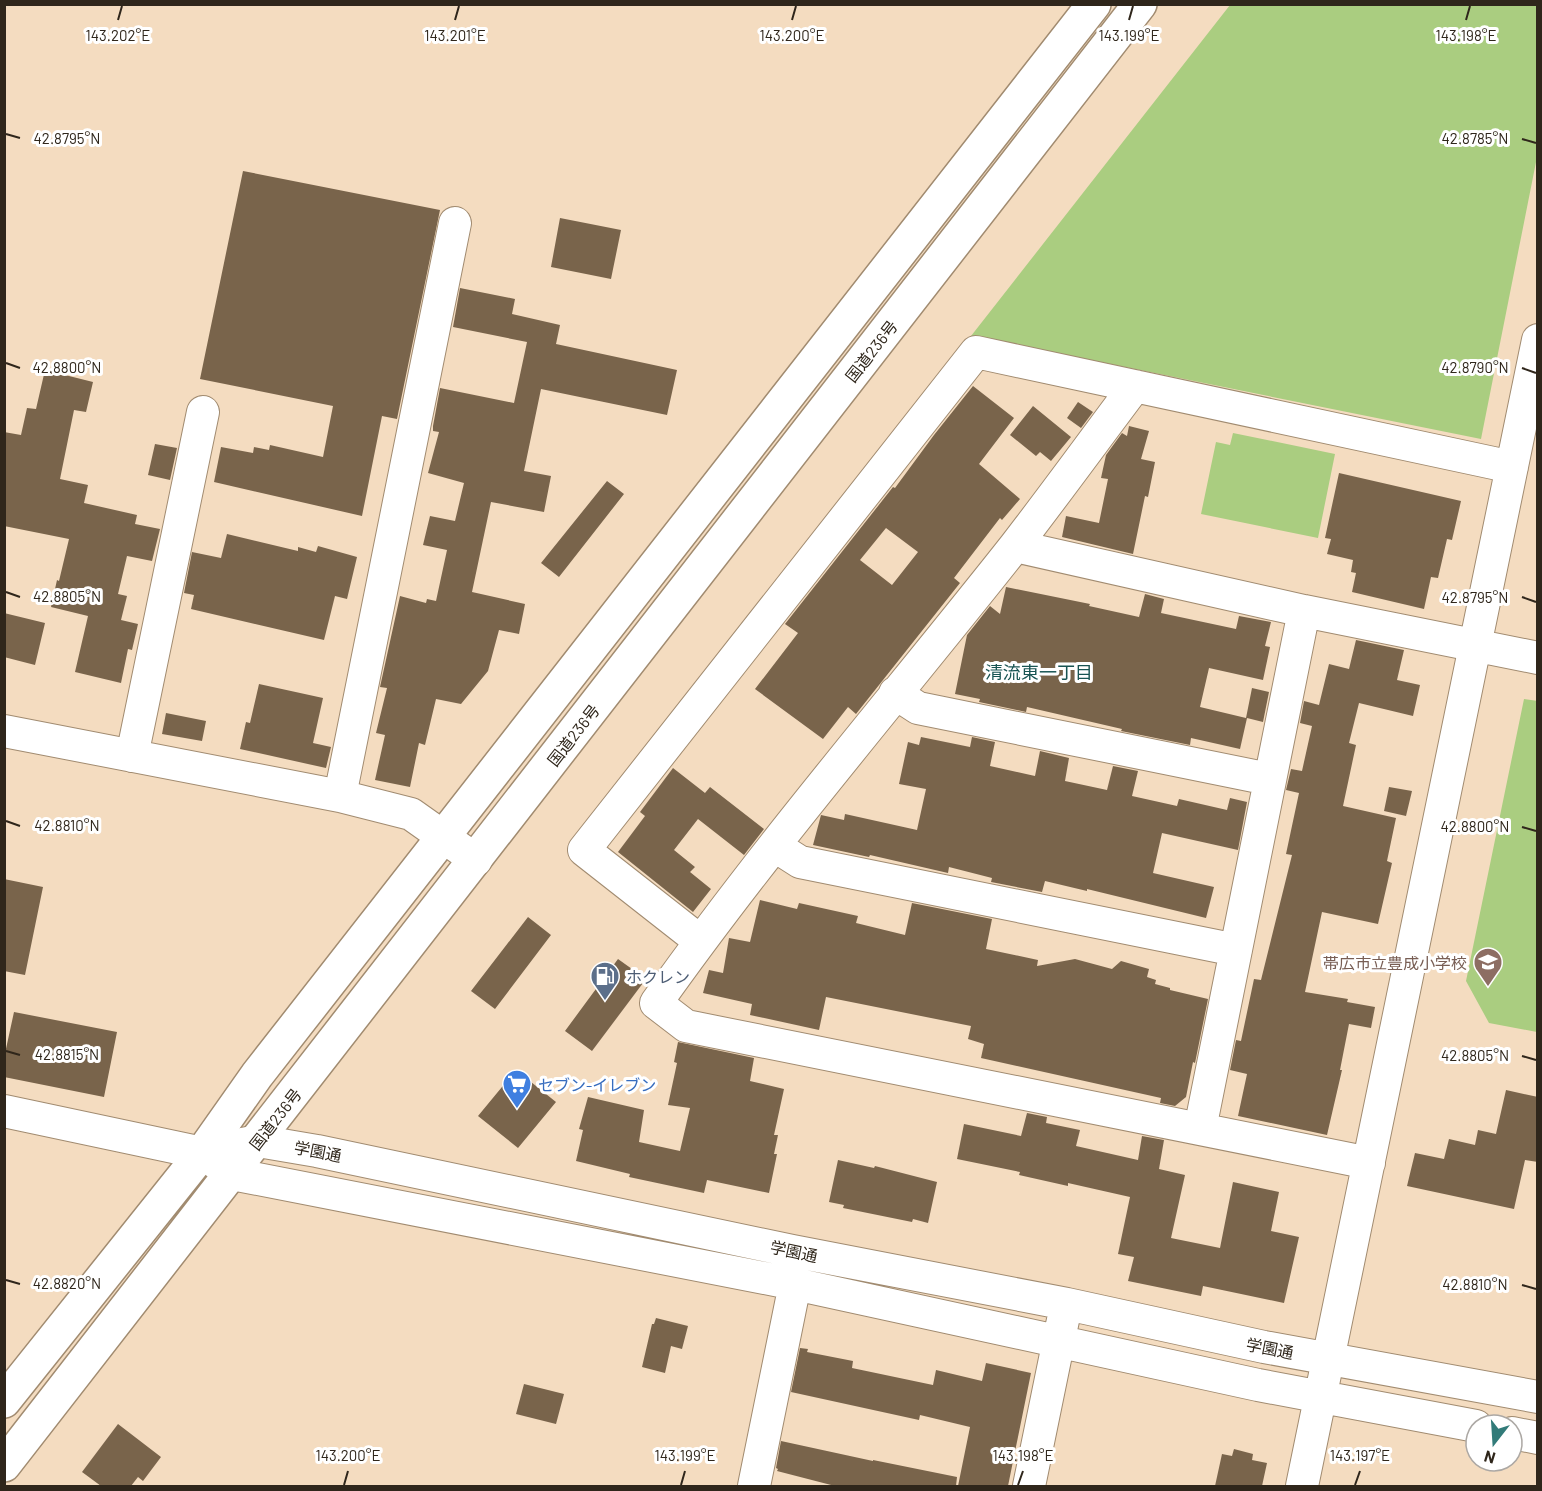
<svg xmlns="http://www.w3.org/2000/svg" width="1542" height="1491" font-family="Barlow,'Noto Sans JP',sans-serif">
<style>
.green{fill:#aacd80}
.building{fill:#79644b;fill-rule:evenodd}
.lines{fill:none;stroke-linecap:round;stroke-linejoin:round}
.minor-casing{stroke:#a18b70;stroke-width:34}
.highway-casing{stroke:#a18b70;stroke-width:36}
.minor{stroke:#fff;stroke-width:32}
.highway{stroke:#fff;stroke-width:33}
.ticks{fill:none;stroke:#2f261b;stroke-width:2}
.labels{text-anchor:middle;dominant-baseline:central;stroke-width:6;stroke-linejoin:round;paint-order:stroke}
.street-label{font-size:16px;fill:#2f261b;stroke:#fff}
.education-label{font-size:16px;fill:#785e54;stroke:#fff;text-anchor:end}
.service-label{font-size:16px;fill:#4e5e75;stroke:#fff;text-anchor:start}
.shop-label{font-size:16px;fill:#366cbe;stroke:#fff;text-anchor:start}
.neighbourhood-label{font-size:18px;fill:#185453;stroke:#fff}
.ticks-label{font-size:15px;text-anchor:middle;fill:#2f261b;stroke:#fff;stroke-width:6;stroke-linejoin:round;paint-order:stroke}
</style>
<rect width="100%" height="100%" fill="#f4dcc0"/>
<path class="green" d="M1230 5H1537V157L1481 439 971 336Z
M1233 433 1335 454 1318 538 1201 514 1216 442 1230 445Z
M1524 699 1538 701 1537 1032 1489 1023 1466 981Z"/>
<path class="building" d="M243 171 440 210 397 419 382 416 362 516 214 482 221 447 253 453 254 447 269 450 270 445 323 457 333 406 200 379Z
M560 218 621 230 611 279 551 267Z
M460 288 515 299 512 314 560 325 556 344 677 370 667 415 541 389 524 471 551 476 544 512 491 502 472 592 525 604 519 634 499 630 488 671 461 704 436 699 425 745 419 743 410 787 375 780 385 735 376 733 387 688 380 687 400 596 426 603 427 599 436 601 447 550 423 545 430 516 455 521 464 483 428 473 439 432 433 431V426L440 388 514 403 527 342 453 327Z
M45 370 93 382 86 412 74 410 60 479 88 485 84 503 137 515 135 524 160 529 152 561 127 556 118 594 127 596 121 620 138 624 132 650 128 649 121 683 75 672 88 616 51 607 57 580 59 581 69 539 4 526V432L21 435 27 408 36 409Z
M973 386 1014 418 979 464 1020 499 1002 520 1000 518 954 578 960 583 856 714 848 707 823 739 755 689 798 633 785 624 893 487 895 488 934 435ZM886 528 918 552 892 585 860 560Z
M1078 402 1093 412 1081 428 1067 418Z
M1033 406 1071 437 1051 461 1040 452 1036 456 1010 435Z
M1129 426 1149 431 1141 459 1155 462 1148 497 1145 496 1133 554 1062 537 1066 516 1099 523 1108 479 1101 478 1106 455 1122 433 1127 436Z
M155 444 177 448 170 480 148 475Z
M1339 473 1461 501 1452 540 1447 539 1438 578 1431 577 1424 609 1352 592 1356 573 1351 572 1353 560 1327 554 1331 539 1325 538Z
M607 481 624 494 559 577 541 563Z
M227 534 298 551V547L316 552 318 546 357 557 347 599 335 596 324 640 191 609 194 595 184 593 192 552 221 558Z
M1006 587 1090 604 1089 606 1139 617 1145 594 1164 599 1161 613 1236 629 1239 616 1271 622 1265 646 1270 647 1263 680 1209 668 1200 707 1246 718 1252 688 1269 692 1263 722 1247 718 1240 749 1191 738 1190 745 1121 731 1122 729 1027 707 1026 712 979 702 980 699 955 694 967 635 990 606 1000 614Z
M4 613 45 623 35 665 4 657Z
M1356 640 1404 650 1397 680 1420 685 1413 716 1359 703 1349 743 1356 745 1343 806 1396 818 1387 861 1392 863 1378 924 1322 912 1305 992 1348 999 1347 1002 1375 1007 1371 1028 1349 1024 1340 1070H1342L1327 1135 1238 1116 1247 1074 1230 1070 1236 1040 1241 1041 1254 979 1261 980 1292 855 1286 854 1299 793 1286 790 1291 769 1302 771 1312 726 1300 723 1304 701 1319 705 1329 664 1349 669Z
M259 684 323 698 313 743 331 747 326 768 240 749 246 722 250 723Z
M166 713 206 721 202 741 162 734Z
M921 737 970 747 972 737 995 742 990 766 1035 776 1040 751 1069 758 1065 781 1107 790 1113 766 1138 771 1132 796 1177 806 1179 799 1227 810 1230 798 1247 802 1238 850 1162 833 1153 873 1214 887 1206 918 1087 889V891L1045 881 1042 892 991 882 992 878 949 867 948 873 870 855 869 857 813 845 821 815 844 820 845 814 917 830 926 789 899 784 908 742 919 745Z
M673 768 705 793 710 787 764 829 744 855 698 819 674 850 695 867 690 872 711 889 693 912 618 852 645 816 640 812Z
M1389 787 1412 791 1406 816 1384 811Z
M4 879 43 887 25 975 4 971Z
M760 900 797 909 799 903 858 916 856 923 905 935 912 903 992 919 986 949 1038 960 1037 966 1075 959 1112 969 1121 961 1149 969 1147 977 1156 980 1155 984 1170 988V990L1208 999 1195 1063 1193 1062 1186 1097 1175 1106 1160 1103 1161 1098 981 1058 984 1044 968 1039 971 1026 826 997 819 1030 750 1015 752 1004 703 993 709 970 723 973 729 938 750 942Z
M528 917 551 935 495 1009 471 991Z
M618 959 646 979 592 1051 565 1031Z
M14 1012 117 1032 104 1097 4 1077V1058Z
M678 1042 754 1058 750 1081 784 1089 774 1135H778L774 1154H777L769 1193 707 1180 704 1193 629 1177 630 1174 576 1161 583 1130 579 1129 588 1097 644 1110 639 1142 680 1151 690 1108 668 1105 677 1063 674 1062Z
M516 1070 556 1102 518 1148 478 1116Z
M1506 1090 1538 1097V1162L1525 1160 1514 1209 1407 1186 1415 1153 1444 1159 1449 1139 1475 1145 1478 1130 1496 1134Z
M1027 1113 1047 1117 1046 1123 1080 1130 1076 1146 1138 1160 1142 1136 1164 1140 1159 1169 1185 1175 1171 1238 1220 1248 1233 1182 1279 1192 1271 1231 1299 1237 1284 1303 1203 1286 1201 1296 1128 1281 1134 1257 1118 1254 1130 1197 1068 1183V1186L1019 1175 1020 1172 957 1159 964 1124 1021 1136Z
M838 1160 874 1168 875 1166 937 1182 928 1223 913 1219 912 1222 843 1208 844 1205 829 1202Z
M656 1318 688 1326 682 1349 671 1346 665 1373 642 1367 652 1324H654Z
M800 1348 808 1349 807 1352 853 1361 852 1368 933 1385 936 1370 982 1381 986 1363 1031 1373 1008 1486H958L970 1427 920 1415 919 1420 791 1392Z
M524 1384 564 1394 556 1424 516 1414Z
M118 1424 161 1457 143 1481 138 1477 131 1486H101L82 1472Z
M781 1441 873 1461V1460L957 1477 956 1486H835L777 1471 778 1469 776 1468Z
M1234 1449 1253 1454 1252 1460 1267 1463 1262 1486H1215L1222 1454 1232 1456Z"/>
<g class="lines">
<g class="minor-casing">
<path id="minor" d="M1135 386C1095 439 1056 493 1015 546 895 698 768 845 656 1003L686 1026 1369 1163
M1015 546 1304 611 1538 658
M895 693 918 708 1269 779
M4 731 340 796 411 814 476 860
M132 756 203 412
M340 796 455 223
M775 846 800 862 1236 950
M700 941 584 850 976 352 1512 467
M4 1111 202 1153 232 1174 795 1284 1258 1385 1476 1426
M1200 1129 1304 611
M232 1146 258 1141 317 1151 792 1251 1067 1304 1264 1347 1538 1397
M1512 1433 1538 1438
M754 1486 795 1284
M1029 1486 1063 1320
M1302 1486 1538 340"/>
</g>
<g class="highway-casing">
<path id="highway" d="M4 1401 202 1153 257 1075 1094 4
M4 1465 1140 4"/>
</g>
<use href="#minor" class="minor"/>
<use href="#highway" class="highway"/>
</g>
<path class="ticks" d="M118 20 122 6M455 20 459 6M792 20 796 6M1129 20 1133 6M1466 20 1470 6M6 134 20 138M1522 139 1536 143M6 363 20 368M1522 368 1536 373M6 592 20 597M1522 597 1536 602M6 821 20 826M1522 827 1536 831M6 1051 20 1055M1522 1056 1536 1060M6 1280 20 1284M1522 1285 1536 1289M344 1485 348 1471M681 1485 685 1471M1018 1485 1023 1471M1355 1485 1360 1471"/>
<defs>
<g id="school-pin" transform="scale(1.5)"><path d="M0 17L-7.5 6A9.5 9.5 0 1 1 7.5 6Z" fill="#8d6e63" stroke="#fff"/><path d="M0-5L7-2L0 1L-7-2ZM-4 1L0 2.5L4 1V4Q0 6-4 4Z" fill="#fff"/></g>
<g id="fuel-pin" transform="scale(1.5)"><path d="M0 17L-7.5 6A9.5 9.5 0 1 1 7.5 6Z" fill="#5c6f8a" stroke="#fff"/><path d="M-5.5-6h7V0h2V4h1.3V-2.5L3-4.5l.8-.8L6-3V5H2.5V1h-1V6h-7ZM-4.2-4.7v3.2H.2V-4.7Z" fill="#fff"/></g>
<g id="supermarket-pin" transform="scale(1.5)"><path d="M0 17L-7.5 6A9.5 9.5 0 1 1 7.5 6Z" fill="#3f7fe0" stroke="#fff"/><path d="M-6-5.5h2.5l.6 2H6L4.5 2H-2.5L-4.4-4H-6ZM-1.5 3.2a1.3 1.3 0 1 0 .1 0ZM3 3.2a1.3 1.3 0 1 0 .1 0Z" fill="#fff"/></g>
</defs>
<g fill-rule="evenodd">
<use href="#school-pin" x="1488" y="962"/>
<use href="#fuel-pin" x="605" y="976"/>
<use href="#supermarket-pin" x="517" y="1084"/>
</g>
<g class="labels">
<g class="street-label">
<text transform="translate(871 351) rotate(-52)">国道236号</text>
<text transform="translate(573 735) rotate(-52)">国道236号</text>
<text transform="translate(275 1119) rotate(-52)">国道236号</text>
<text transform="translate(318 1151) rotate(11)">学園通</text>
<text transform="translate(794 1251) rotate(12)">学園通</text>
<text transform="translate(1270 1348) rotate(11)">学園通</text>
</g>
<g class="education-label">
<text x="1467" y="962">帯広市立豊成小学校</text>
</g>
<g class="service-label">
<text x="626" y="976">ホクレン</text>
</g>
<g class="shop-label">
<text x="538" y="1084">セブン-イレブン</text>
</g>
<g class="neighbourhood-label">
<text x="1039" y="672">清流東一丁目</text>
</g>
</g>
<g class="ticks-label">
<text x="118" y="41">143.202°E</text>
<text x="455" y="41">143.201°E</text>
<text x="792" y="41">143.200°E</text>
<text x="1129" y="41">143.199°E</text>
<text x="1466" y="41">143.198°E</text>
<text x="67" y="144">42.8795°N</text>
<text x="1475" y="144">42.8785°N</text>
<text x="67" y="373">42.8800°N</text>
<text x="1475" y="373">42.8790°N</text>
<text x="67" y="602">42.8805°N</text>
<text x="1475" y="603">42.8795°N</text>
<text x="67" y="831">42.8810°N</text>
<text x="1475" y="832">42.8800°N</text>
<text x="67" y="1060">42.8815°N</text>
<text x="1475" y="1061">42.8805°N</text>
<text x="67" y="1289">42.8820°N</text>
<text x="1475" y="1290">42.8810°N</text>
<text x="348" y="1461">143.200°E</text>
<text x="685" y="1461">143.199°E</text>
<text x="1023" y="1461">143.198°E</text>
<text x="1360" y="1461">143.197°E</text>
</g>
<rect width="1542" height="1491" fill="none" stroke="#2f261b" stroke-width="12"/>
<g transform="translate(1494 1443) rotate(197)"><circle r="28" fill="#ffffff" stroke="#aca8a4" stroke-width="1.5"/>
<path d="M0-4.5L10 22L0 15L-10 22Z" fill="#327b79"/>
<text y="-9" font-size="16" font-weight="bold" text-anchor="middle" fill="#2f261b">N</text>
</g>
</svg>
